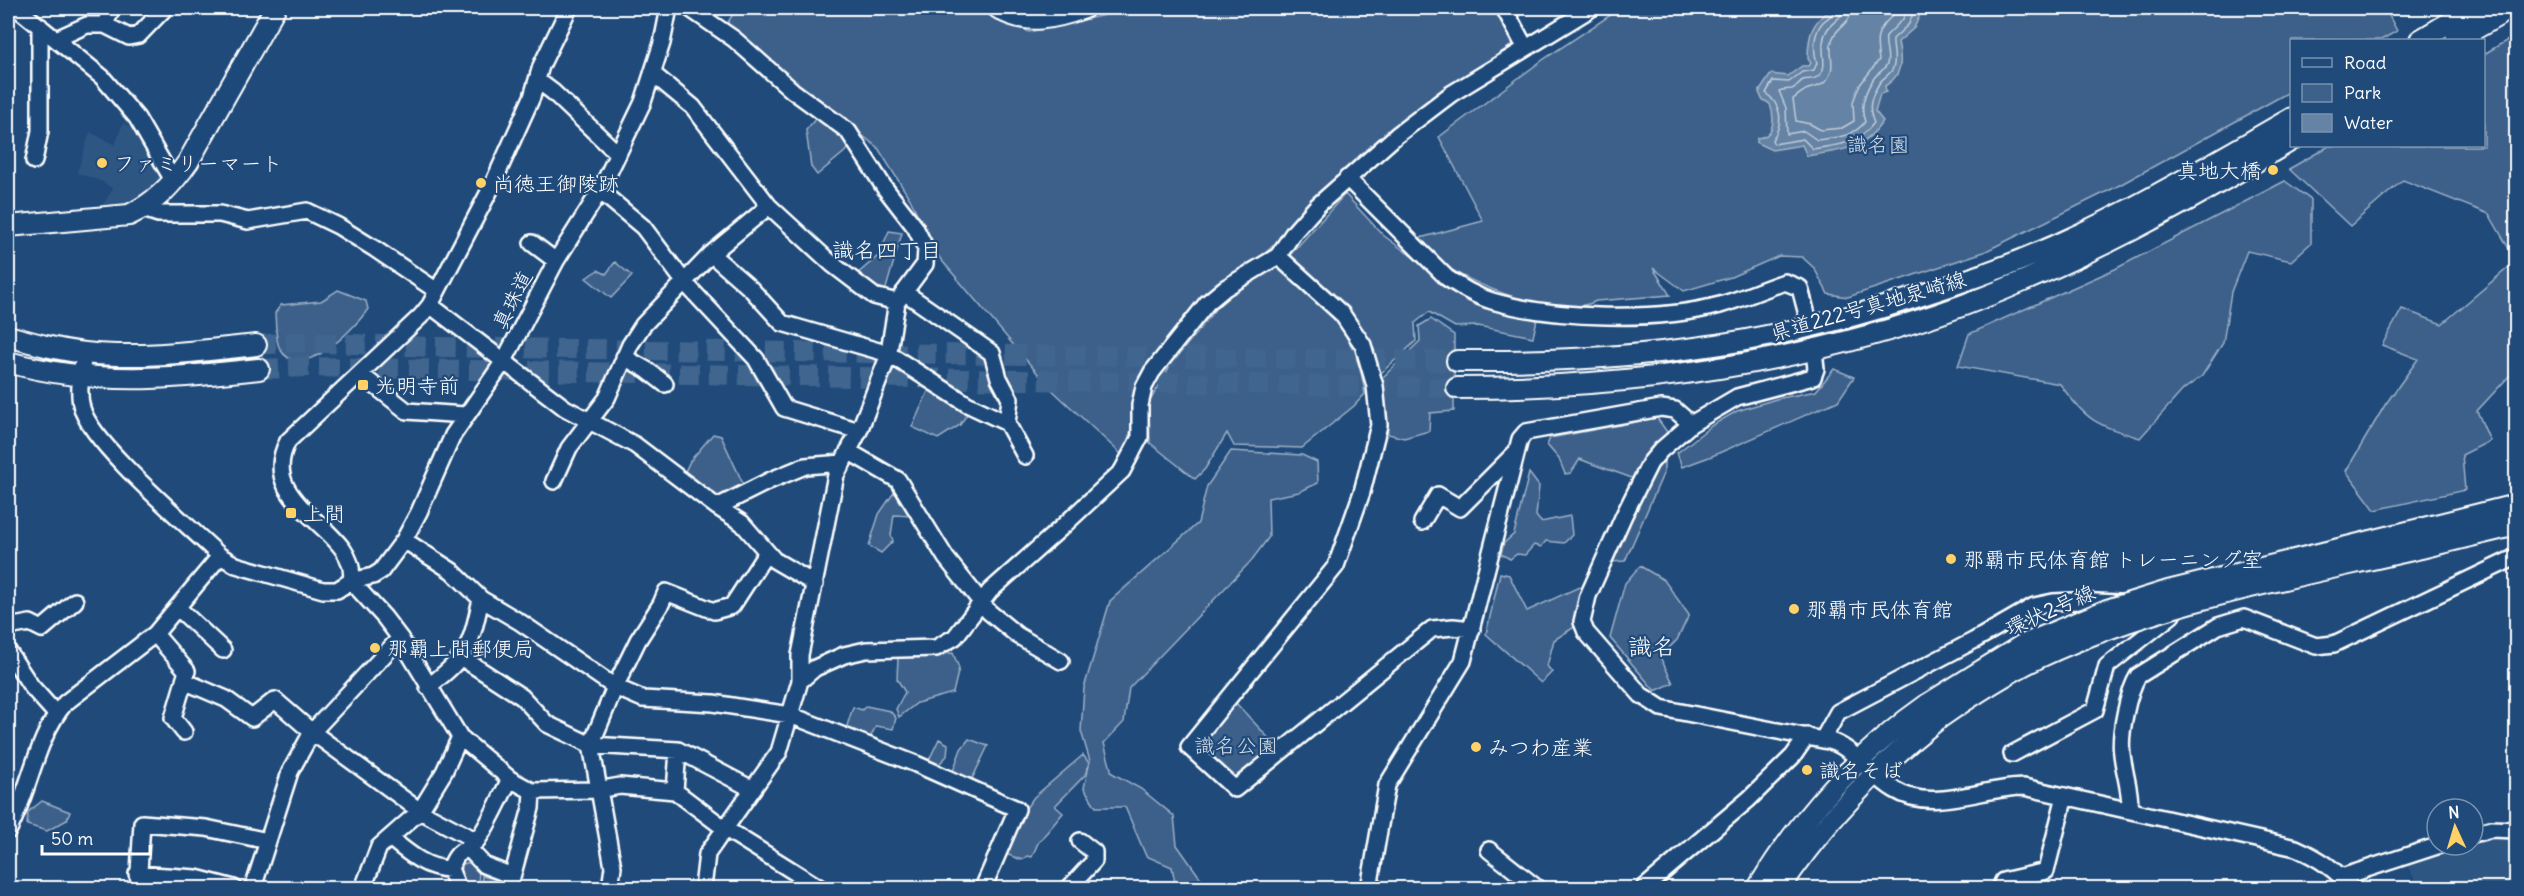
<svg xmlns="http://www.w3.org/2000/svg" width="2524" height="896" font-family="Delius,'Klee One',sans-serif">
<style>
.built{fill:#2e5683}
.green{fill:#3c618b;stroke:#9eb0c5;stroke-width:1.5}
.water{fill:#6583a4;stroke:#a3b5c8;stroke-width:1.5}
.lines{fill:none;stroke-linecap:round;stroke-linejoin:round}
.shore{stroke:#c1cddb;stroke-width:1.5}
.major-tunnel{stroke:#41658e;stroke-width:20;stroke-dasharray:20 10;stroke-linecap:butt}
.minor-casing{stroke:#fff;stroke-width:20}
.major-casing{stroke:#fff;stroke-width:24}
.minor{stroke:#1f4a7a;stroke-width:15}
.major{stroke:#1f4a7a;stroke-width:20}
.major-bridge-casing{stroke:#fff;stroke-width:24;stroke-linecap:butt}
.major-bridge{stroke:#1f4a7a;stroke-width:20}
.poi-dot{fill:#ffd166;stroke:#1f4a7a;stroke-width:2}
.labels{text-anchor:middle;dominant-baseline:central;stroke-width:4.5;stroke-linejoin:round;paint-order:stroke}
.park-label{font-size:21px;fill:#d8dfe8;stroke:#1f4a7a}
.poi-label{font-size:21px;fill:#fff;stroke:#1f4a7a;text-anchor:start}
.street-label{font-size:21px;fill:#fff;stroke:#1f4a7a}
.neighbourhood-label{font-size:22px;fill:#fff;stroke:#1f4a7a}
.quarter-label{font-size:24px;fill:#fff;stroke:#1f4a7a}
</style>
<rect width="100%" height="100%" fill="#1f4a7a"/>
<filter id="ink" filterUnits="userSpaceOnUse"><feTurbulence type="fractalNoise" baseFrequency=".0167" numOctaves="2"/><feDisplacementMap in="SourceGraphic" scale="12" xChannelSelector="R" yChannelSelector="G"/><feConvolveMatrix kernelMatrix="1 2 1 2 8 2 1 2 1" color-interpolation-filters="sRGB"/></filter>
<g filter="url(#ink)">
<path class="built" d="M123 123 136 130 162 175V183L139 203 98 212 113 189 101 181 77 173 90 132 115 145Z
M2491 835H2516V888H2420L2404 860 2456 845H2473V840Z"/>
<path class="green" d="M737 8H980L1029 32 1118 12 1124 8H1496L1516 42 1426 104 1344 172 1250 269 1202 295 1136 387 1133 423 1123 456 1050 388 938 256 910 199 878 148 726 25Z
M1621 8H2358L2360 11 2385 8 2397 31 2381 40H2292L2291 91 2116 187 1984 252 1848 297 1828 294 1814 268 1802 257 1779 256 1731 277 1684 291 1653 268 1670 295 1596 301C1560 320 1468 285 1438 260 1431 254 1425 245 1420 238L1483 221 1439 137 1544 59Z
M2516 35V373H2512L2477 411 2490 441 2462 455 2465 490 2375 510 2346 471 2385 405 2418 359 2382 345 2402 309 2442 324 2516 261 2489 214 2403 180 2350 226 2289 169 2329 146H2484V54Z
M817 117 847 135 853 145 817 175 811 167 806 130Z
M2285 181 2311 200V243L2291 261 2247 251 2231 292 2223 343 2202 376 2183 390 2140 438C2097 425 2087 422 2060 384L1958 366 1969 334 2115 269Z
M1345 194 1383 235 1433 272 1538 315 1533 337 1478 326 1455 327 1429 312 1415 323 1416 341 1381 373 1356 323 1334 296 1289 256Z
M889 231 902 233 885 292 875 290 856 275 878 256Z
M615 262 632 276 611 298 586 278 598 270 606 274Z
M1279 262C1322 305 1357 331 1365 394L1354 406 1302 448 1234 446 1227 433 1205 469 1195 479 1150 443 1149 403 1170 366 1228 293Z
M338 290 366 301 368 309C355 328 301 385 280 349 275 341 276 323 275 313L281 305 321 301Z
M1431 319 1454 335V411L1430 413 1429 431 1404 438 1388 434 1382 378 1420 341 1419 326Z
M1834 369 1854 377 1838 401 1712 456 1682 467 1677 453 1711 426 1737 411 1776 399 1816 391Z
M930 387 969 411 960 425 938 439 912 427Z
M1657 418 1667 432 1634 479C1615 471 1598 467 1580 459L1571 473 1565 474 1559 459 1547 445 1550 438Z
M713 434 721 436 745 488 718 502 682 478 690 461Z
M1231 451 1302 455 1317 462 1318 483 1299 492 1268 498 1269 537 1251 561 1129 688 1124 722 1104 743 1112 773 1141 789 1174 816 1177 845 1206 886 1213 888H1176L1172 867 1146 856 1125 807H1096L1084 788 1090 761 1081 731 1084 688 1110 601 1198 523 1207 486Z
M1664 461V472L1625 561 1612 562 1652 472Z
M1529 473 1539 486 1536 516 1541 522 1570 516 1572 535 1564 543 1546 541 1541 547 1534 545 1525 555 1517 554 1510 559 1501 554 1504 543 1514 534Z
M895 491 902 495 912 516 894 515 891 535 893 541 881 553 869 546 879 514Z
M1640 566 1664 580 1689 615 1677 640 1660 657 1673 683 1655 691 1610 638 1625 583Z
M1500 573 1509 575 1527 611 1579 587 1585 591 1576 626 1554 640 1547 666 1552 672 1541 683 1486 634Z
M953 653 959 668 953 693 917 703 899 717 896 709 905 692 897 679 898 658Z
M1234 701 1278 748 1243 777 1227 775 1201 754 1199 741Z
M866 706 890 711 896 718 893 729 876 726 869 740 845 732 853 707 862 710Z
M939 739 948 744 947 756 938 765 929 760Z
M969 739 988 746 972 779 953 771 961 749Z
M1083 755 1089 763 1085 775 1055 806 1063 813 1038 843 1032 857 1027 856 1022 860 1003 853 1015 823 1034 797Z
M42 801 70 812 67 820 47 831 27 825 28 812Z
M472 862 479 868 478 888H465L460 873 463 864Z
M482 876 501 881 503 888H481Z"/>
<path class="water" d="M1832 8H1923L1914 28 1898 42C1902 60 1903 75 1885 86L1886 92 1880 94 1875 111 1883 121C1862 152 1840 150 1807 156L1802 145 1772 150 1757 143V138C1775 137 1775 118 1770 104L1762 99 1759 92 1771 74 1788 76 1802 66H1809L1811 63 1808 59C1808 34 1812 22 1832 8Z"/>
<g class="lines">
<path class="shore" d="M1835 8C1834 16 1829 16 1823 22 1813 33 1813 50 1817 63L1814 70 1802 72 1789 82 1773 81 1766 93C1782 106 1784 123 1772 140L1774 144 1803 139 1813 149C1839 144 1856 146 1874 123 1867 107 1871 96 1880 82 1884 77 1890 75 1893 68 1897 58 1892 49 1893 39L1909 24 1915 8
M1843 8C1842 20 1833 20 1827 30 1816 48 1832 67 1817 77 1812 81 1808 78 1803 80 1799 82 1797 87 1792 89 1787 90 1783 89 1779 91L1786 108 1787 134 1804 131 1817 140C1836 137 1852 138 1865 122 1859 106 1865 91 1874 78 1878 72 1884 71 1887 64 1890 55 1884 46 1886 36L1903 19 1907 8
M1852 8C1851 22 1842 24 1835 34 1824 50 1840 66 1825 82 1820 87 1815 87 1808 89 1803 91 1797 96 1793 99L1796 121 1810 124 1821 130 1842 128 1854 121 1853 102 1859 86 1879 60C1876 42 1875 32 1889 19 1893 15 1896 14 1898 8"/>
<path class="major-tunnel" d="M256 345 298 342 434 347 1457 361
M259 369 307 367 1457 388"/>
<g class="minor-casing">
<path id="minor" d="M17 8 102 77 137 118 174 182
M569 8 541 66 532 97 490 190 430 305 421 316 288 441C253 507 361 528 351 581L384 617 400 638 460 737 510 779 532 791 598 790 620 786 675 791 724 828 820 888
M689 8 734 39 793 91 848 131 884 187 915 227 926 249 925 264 897 302
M1504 8 1525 47
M105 25 112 8
M56 39 87 25H105L129 37 139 35 165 8
M653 74 693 107 769 206 832 264 874 296 897 302 888 357 859 431 836 475 800 655V681L779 752 707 854 703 888
M537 80 553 92 618 154
M34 161 40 131V26
M1347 178 1447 278C1461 287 1475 296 1492 301 1554 319 1657 322 1720 305 1742 299 1763 289 1785 282L1800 288 1810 326
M600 191 643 227 685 283 756 359 784 408 859 431
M143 209 158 214H220L248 221 307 211 338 226 375 249 437 291
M532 243 556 261
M711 254 751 289 782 323 889 354 967 404 1007 423
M1278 256 1342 314 1363 345 1375 386 1379 425 1362 492 1336 566 1189 747 1235 789 1432 629 1453 627 1472 629
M904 292 992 353 999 378 1010 399 1007 423 1025 456
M430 305 565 408 635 445 717 507 742 523 774 560 815 584
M1814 351 1816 369 1813 377 1737 397 1691 424 1661 450 1650 463 1624 515 1588 596 1582 622 1586 632 1641 695 1661 708 1833 742C1858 752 1872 777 1895 790 1931 813 1984 787 2024 787L2296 848C2318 858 2336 869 2351 888
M84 353C82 370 77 391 82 408 91 444 189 526 220 556L236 565 323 590H337L351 581
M624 357 647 370 665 384
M360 374 407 411 465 415
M848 451 898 480 946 558 989 612 1017 635 1061 661
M554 481 569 448 607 398 630 345 643 325 711 254 769 206
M717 507 771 480 805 466 843 463
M1422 522 1438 495 1460 508 1516 452
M404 540 452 571 481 599 520 622 615 687 643 699 713 703 790 715 916 764 1017 809 983 888
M351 581 373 576 381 571 404 540 419 512 453 435 504 361 556 261 600 191 643 102 662 43 669 8
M178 608 223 650
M8 627 30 623 42 629 75 601
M155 634 187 671 173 718 184 732
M8 651 31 686 56 714
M462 658 522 697 547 724 591 745 678 750 752 789
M184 681 226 699 252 718 275 700 312 732 420 811 477 841
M800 681 815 668 844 655 866 650 936 648 955 637 990 591 1061 528 1122 471 1140 437V405L1144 387 1152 372 1207 303 1225 288 1278 256 1294 232 1318 205 1397 135 1451 94 1592 8
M428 687C468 655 470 649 481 599
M1823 739 1838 712 1975 640 2034 606 2053 602 2073 601 2119 603
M2012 754 2095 710 2107 666 2172 615 2167 606
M675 791 678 750
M2130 810C2131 791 2124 773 2122 754 2119 735 2128 692 2138 676L2218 626 2244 618 2316 646 2334 644 2516 557
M8 831C30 791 35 739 65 703L155 634 220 556
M2473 834 2491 829 2516 830
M390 838C407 852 426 869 450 869
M467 847 484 865 512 876
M1489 850 1537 888
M137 874 196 878 234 888
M2342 877 2440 845
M138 888 142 823 206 828 268 841
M253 888 290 772 312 732 400 638
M363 888 379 847 420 811 444 772 460 737
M458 888 450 869C459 844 468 853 478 839 491 821 500 798 510 779
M509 888 531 808 532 791
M610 888 613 867 591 745 615 687 638 640 661 604 666 592 714 611 732 606 767 552
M1069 888 1094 861V852L1080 841
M1369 888 1387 785 1463 661 1520 439 1526 432 1661 408 1675 410 1691 424
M1644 888 1749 799 1793 756 1807 736
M2000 888 2003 881 2046 871 2065 796"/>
</g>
<g class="major-casing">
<path id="major" d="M998 8C1025 26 1056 18 1084 8
M2420 40 2474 8
M2456 40 2511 8
M8 226 129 215C155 203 172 185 188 162L275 8
M8 336C33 343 58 350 85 353 141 359 199 351 256 345
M1457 361C1554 362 1650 357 1746 340 1835 324 1926 296 2011 264 2109 226 2201 170 2292 118
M8 362C95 386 170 379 259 369
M1457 388C1630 388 1801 365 1964 305 2079 262 2187 203 2292 140
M2424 528 2516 505
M2429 546 2516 525
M1758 888C1800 818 1860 751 1928 704
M1780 888C1823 823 1877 767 1938 719"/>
</g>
<use href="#minor" class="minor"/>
<use href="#major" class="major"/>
<g class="major-bridge-casing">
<path id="major-bridge" d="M1928 704 2021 646 2107 610 2168 591 2424 528
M1938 719C1971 696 2004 674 2040 657 2161 600 2298 577 2429 546"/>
</g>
<use href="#major-bridge" class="major-bridge"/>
</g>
</g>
<g class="poi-dot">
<circle cx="102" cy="163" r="6"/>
<circle cx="2273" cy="170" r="6"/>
<circle cx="481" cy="183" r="6"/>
<rect x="357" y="379" width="12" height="12" rx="3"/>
<rect x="285" y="507" width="12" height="12" rx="3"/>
<circle cx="1951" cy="559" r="6"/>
<circle cx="1794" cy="609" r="6"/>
<circle cx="375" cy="648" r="6"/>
<circle cx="1476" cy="747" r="6"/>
<circle cx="1807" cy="770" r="6"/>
</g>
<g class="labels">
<g class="park-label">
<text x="1878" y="144">識名園</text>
<text x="1236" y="745">識名公園</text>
</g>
<g class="poi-label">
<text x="114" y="163">ファミリーマート</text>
<text x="2261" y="170" text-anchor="end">真地大橋</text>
<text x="493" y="183">尚徳王御陵跡</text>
<text x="375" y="385">光明寺前</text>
<text x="303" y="513">上間</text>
<text x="1963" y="559">那覇市民体育館 トレーニング室</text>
<text x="1806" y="609">那覇市民体育館</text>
<text x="387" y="648">那覇上間郵便局</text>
<text x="1488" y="747">みつわ産業</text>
<text x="1819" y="770">識名そば</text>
</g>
<g class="street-label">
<text transform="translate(512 300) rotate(-63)">真珠道</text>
<text transform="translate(1868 306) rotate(-16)">県道222号真地泉崎線</text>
<text transform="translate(2050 610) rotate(-24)">環状2号線</text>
</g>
<g class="neighbourhood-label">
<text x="887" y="250">識名四丁目</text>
</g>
<g class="quarter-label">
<text x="1652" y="646">識名</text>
</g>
</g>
<rect width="2524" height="896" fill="none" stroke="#1f4a7a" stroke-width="30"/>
<rect x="15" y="15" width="2494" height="866" fill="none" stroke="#fff" stroke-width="2" filter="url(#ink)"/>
<rect x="2290" y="39" width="195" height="108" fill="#1f4a7a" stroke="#7992af" stroke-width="1.5"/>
<rect x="2302" y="58" width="30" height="9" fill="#1f4a7a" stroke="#7992af" stroke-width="1.5"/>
<text x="2344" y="69" font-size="18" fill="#ffffff">Road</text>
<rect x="2302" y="84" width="30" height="18" fill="#3c618b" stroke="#7992af" stroke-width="1.5"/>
<text x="2344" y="99" font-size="18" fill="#ffffff">Park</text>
<rect x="2302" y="114" width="30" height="18" fill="#6583a4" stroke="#7992af" stroke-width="1.5"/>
<text x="2344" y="129" font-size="18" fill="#ffffff">Water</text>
<g transform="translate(2455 827) rotate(356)"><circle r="28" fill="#1f4a7a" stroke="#7992af" stroke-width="1.5"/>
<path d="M0-4.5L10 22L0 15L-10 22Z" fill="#ffd166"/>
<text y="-9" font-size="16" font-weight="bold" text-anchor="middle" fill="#ffffff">N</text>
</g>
<path d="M42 845v9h108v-9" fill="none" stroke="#ffffff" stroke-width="3"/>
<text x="51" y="845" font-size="18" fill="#ffffff" stroke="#1f4a7a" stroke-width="4.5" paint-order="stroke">50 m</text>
</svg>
